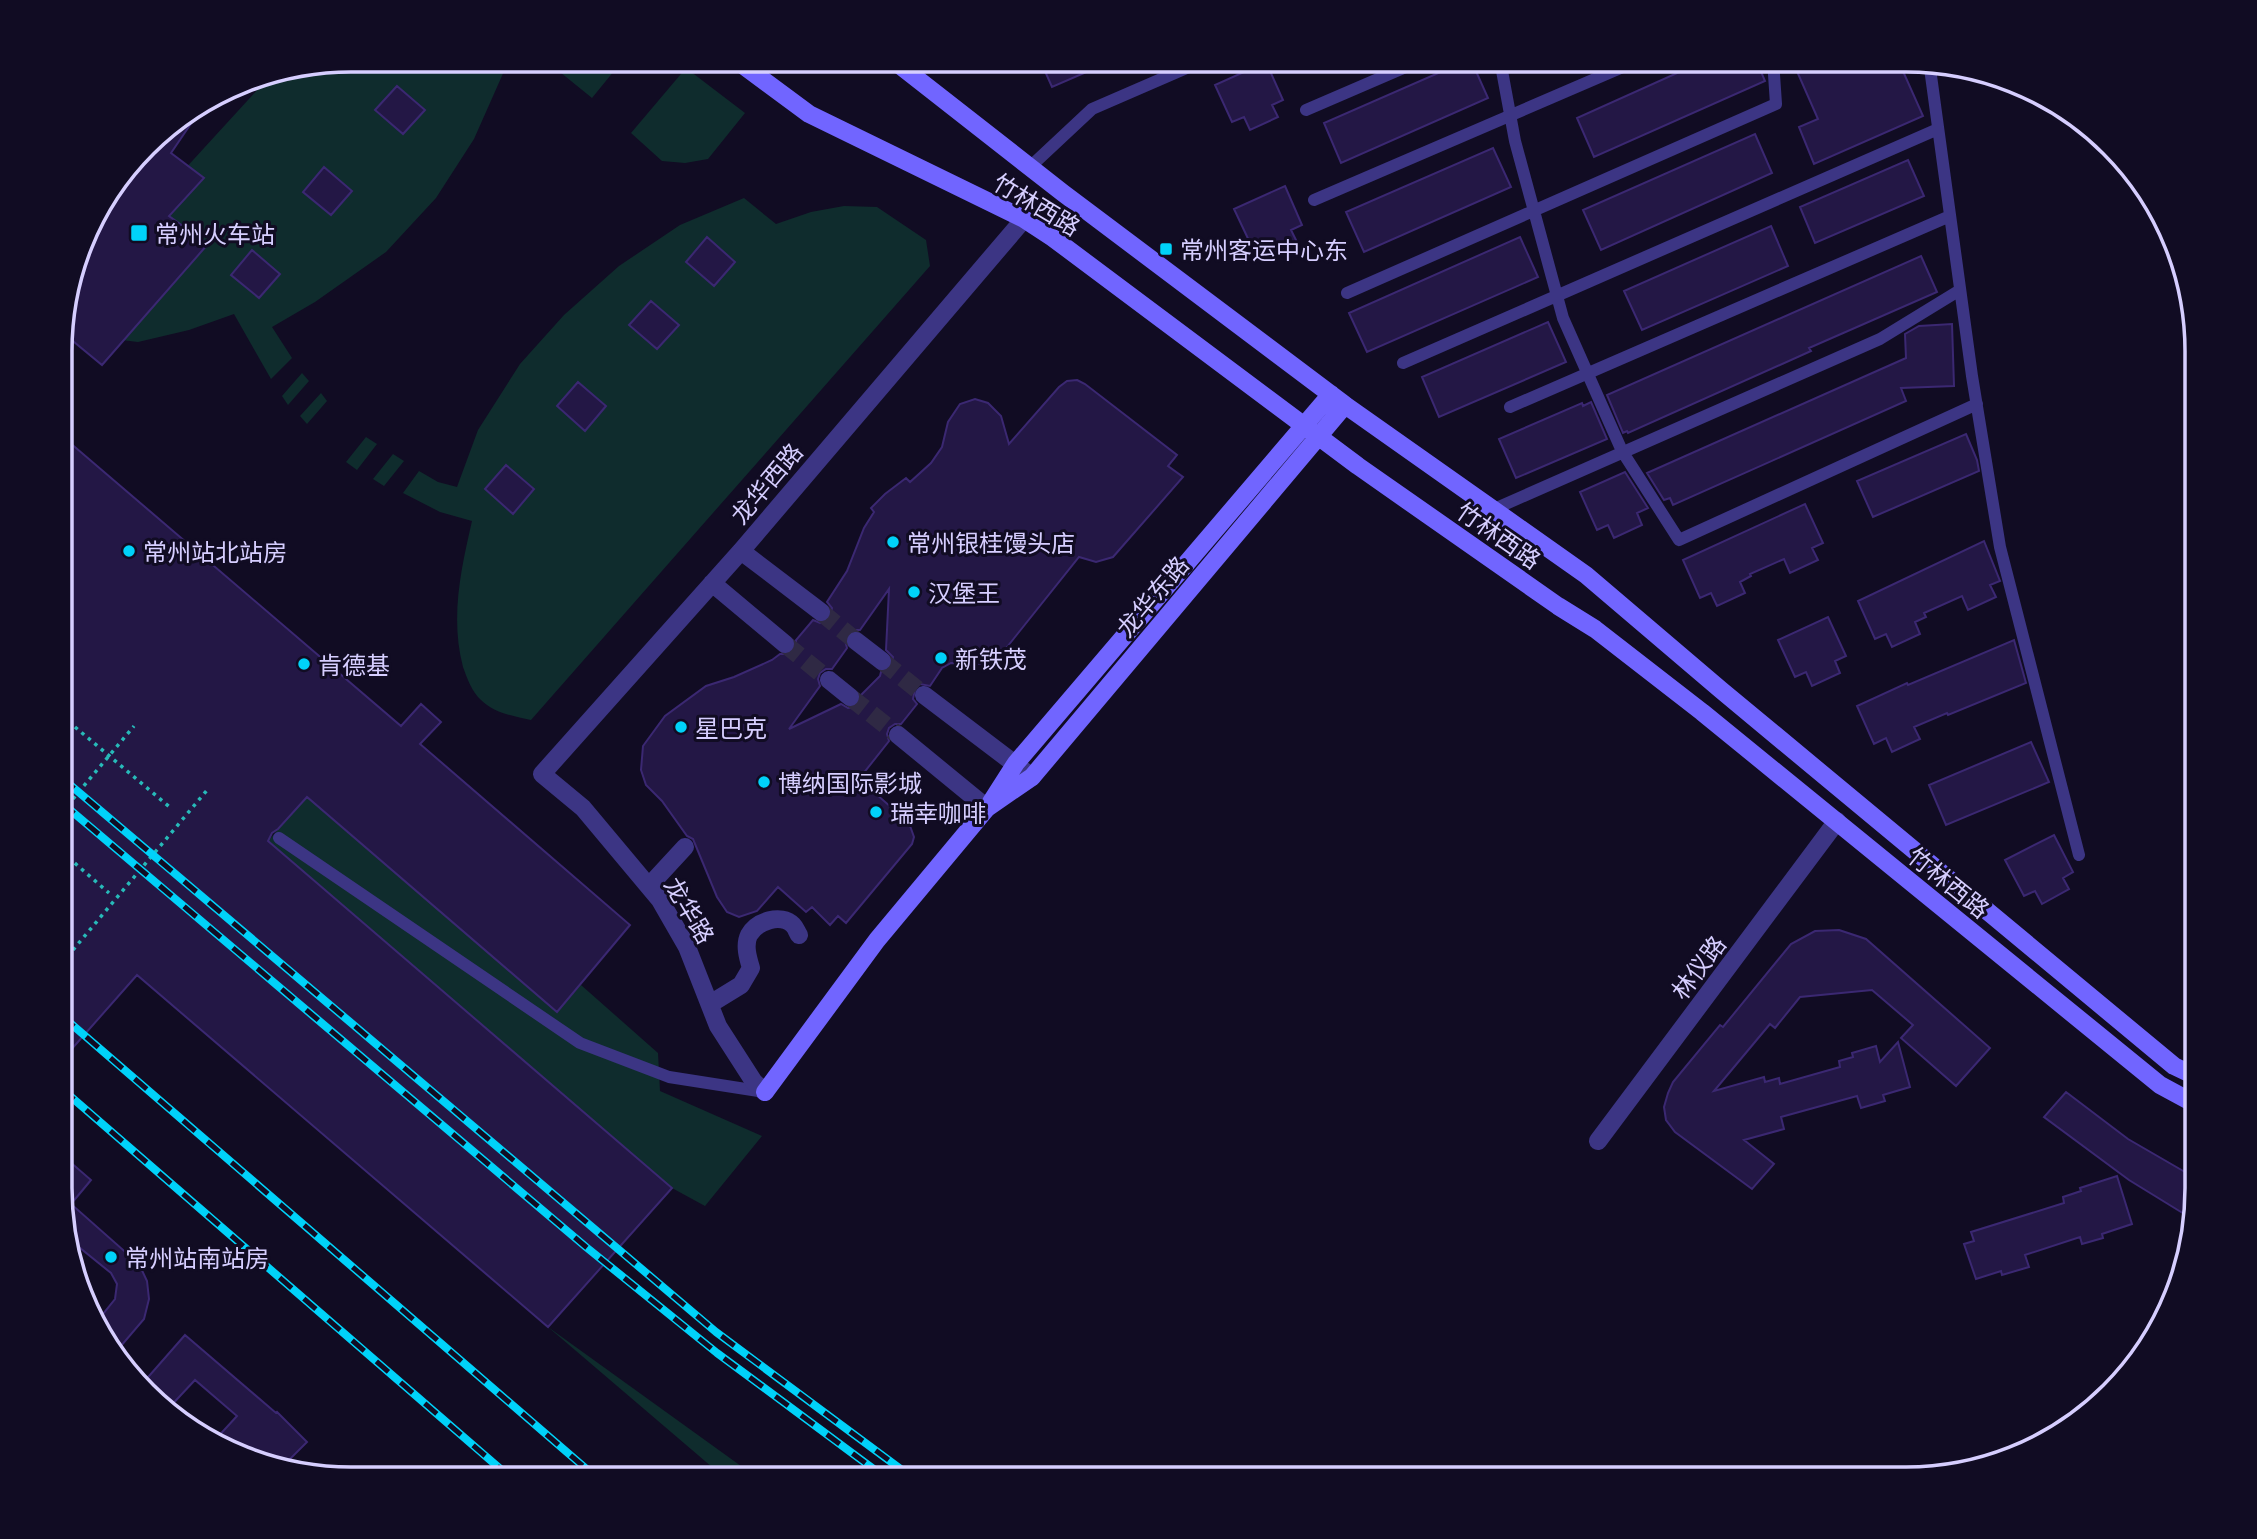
<svg xmlns="http://www.w3.org/2000/svg" width="2257" height="1539" font-family="Lato,'Noto Sans SC',sans-serif">
<style>
.green{fill:#0f2c2d}
.building{fill:#231745;stroke:#3b2872;stroke-width:2;fill-rule:evenodd}
.lines{fill:none;stroke-linecap:round;stroke-linejoin:round}
.street-tunnel{stroke:#2f2944;stroke-width:18;stroke-dasharray:18 9;stroke-linecap:butt}
.path{stroke:#27bab9;stroke-width:3.5;stroke-dasharray:3.5 5;stroke-linecap:butt}
.lane{stroke:#3c3584;stroke-width:12}
.street{stroke:#3c3584;stroke-width:18}
.secondary{stroke:#7165ff;stroke-width:18}
.rail-casing{stroke:#00d2f9;stroke-width:8}
.rail{stroke:#110c23;stroke-width:5;stroke-dasharray:16;stroke-linecap:butt}
.poi-dot{fill:#00d2f9;stroke:#110c23;stroke-width:2.5}
.labels{text-anchor:middle;dominant-baseline:central;stroke-width:6;stroke-linejoin:round;paint-order:stroke}
.street-label{font-size:24px;fill:#d6ceff;stroke:#110c23}
.poi-label{font-size:24px;fill:#d6ceff;stroke:#110c23;text-anchor:start}
.rim{fill:none;stroke:#d6ceff;stroke-width:3.5}
</style>
<rect width="100%" height="100%" fill="#110c23"/>
<path class="green" d="M351 60H509L474 139 436 198 386 252 315 302 272 327 292 358 271 379 234 314 189 330 138 342 88 336 68 331 62 326V313L90 222 138 158 172 183 270 76Z
M553 60H623L592 98 555 68Z
M686 68 745 113 708 159 685 163 662 161 631 133Z
M744 198 776 224 811 212 844 206 877 207 926 240 930 266 531 720C513 716 494 713 481 700 472 692 467 678 463 667 450 618 461 569 472 521L440 512 403 493 419 471 438 482 457 487 478 430 520 364 564 315 619 266 680 225Z
M302 373 309 381 288 405 282 396Z
M321 393 327 401 307 424 300 416Z
M366 437 377 444 357 470 346 462Z
M393 454 404 461 384 486 373 479Z
M346 752 326 814 557 1012 581 985 658 1053 660 1091 762 1136 705 1206 672 1188 268 841Z
M548 1327 759 1479H726Z"/>
<path class="building" d="M1040 60H1114L1052 87Z
M1468 60H1471L1488 98 1341 163 1324 123Z
M1706 60H1756L1765 81 1594 157 1577 118Z
M1792 60H1898L1923 116 1814 164 1799 127 1818 119Z
M1266 62 1283 100 1272 105 1278 117 1250 130 1244 117 1232 122 1215 85Z
M397 86 425 110 403 134 375 110Z
M205 103 171 153 204 178 169 216 208 244 102 365 62 332V313L90 222 158 132Z
M1755 134 1772 173 1601 250 1583 210Z
M1493 148 1511 187 1364 252 1346 212Z
M1908 160 1924 196 1815 243 1800 207Z
M324 167 352 191 331 215 303 192Z
M1285 186 1302 225 1291 230 1297 242 1269 255 1263 241 1252 247 1234 209Z
M1771 226 1788 266 1642 330 1624 291Z
M707 237 735 262 714 286 686 262Z
M1520 237 1538 277 1367 352 1349 313Z
M252 250 280 274 259 298 231 275Z
M1921 256 1937 292 1809 348 1811 351 1628 433 1627 431 1623 433 1607 395Z
M651 301 679 325 657 349 629 325Z
M1548 322 1566 362 1439 417 1422 377Z
M1952 324 1954 386 1901 388 1906 401 1673 505 1670 498 1664 500 1647 473 1906 358 1905 334 1919 326Z
M1077 380 1085 384 1177 455 1168 466 1183 477 1113 557 1096 562 1079 557 999 657 986 664 951 663 942 668 930 686 920 684 915 689 913 699 917 704 901 724H895L889 728 887 734 889 741 859 779 909 823 914 837 912 844 846 923 838 916 830 925 812 907 806 912 778 887 757 911 739 917 727 912 717 897 693 839 687 836 662 801 646 785 641 770 643 746 665 716 706 686 734 677 772 660 780 654H790L796 647V640L813 620 820 623 830 619 832 608 827 602 847 571 864 528 874 512 871 508 885 494 906 478 910 482 931 463 942 447 948 422 960 404 975 399 988 403 1001 416 1009 444 1059 387 1067 381ZM889 589 886 650 893 657 891 667 881 672 880 676 861 695 859 704 855 707 848 708 841 704 789 729 820 686 818 679 820 673 826 669H832L847 648 845 640 847 635 852 630H860Z
M578 382 606 406 585 431 557 406Z
M1591 402 1607 439 1516 478 1499 439 1582 403 1583 406Z
M1966 434 1977 460 1979 471 1873 517 1857 481Z
M62 436 401 726 421 704 441 722 420 744 630 925 557 1012 307 797 278 829 272 833 268 841 672 1188 548 1327 137 975 62 1060Z
M506 465 534 489 513 514 485 489Z
M1625 472 1648 508 1637 513 1642 525 1614 538 1608 525 1597 530 1580 492Z
M1805 504 1823 543 1812 548 1818 560 1790 573 1784 559 1750 574 1751 576 1740 582 1745 593 1717 606 1711 593 1700 598 1683 560Z
M1984 541 2000 581 1990 585 1996 597 1968 610 1962 596 1924 613 1926 617 1915 622 1920 634 1892 647 1886 634 1875 639 1858 601Z
M1828 617 1846 656 1835 661 1840 673 1812 686 1806 672 1795 677 1778 640Z
M2014 640 2026 683 1948 715 1947 713 1914 727 1920 739 1892 752 1886 738 1874 744 1857 706 1907 683 1908 685Z
M2031 742 2049 782 1946 825 1929 785Z
M2054 835 2073 872 2063 878 2069 889 2042 904 2035 891 2024 896 2005 860Z
M1839 930 1866 939 1990 1048 1956 1086 1901 1038 1913 1025 1872 990 1800 997 1775 1028 1770 1024 1714 1091 1764 1077 1765 1082 1779 1078 1780 1084 1840 1067 1839 1061 1853 1057 1852 1053 1876 1046 1880 1062 1898 1042 1910 1087 1883 1095 1885 1101 1861 1108 1857 1096 1781 1117 1784 1129 1744 1140 1774 1164 1752 1189 1675 1132 1666 1120 1664 1107 1668 1093 1673 1082 1720 1025 1723 1027 1791 944 1815 931Z
M2066 1092 2128 1139 2197 1179V1207L2194 1220 2129 1180 2044 1117Z
M62 1155 91 1180 71 1204 139 1264 147 1281 149 1299 144 1319 115 1353 99 1334 95 1324 115 1299 117 1284 111 1273 75 1244 70 1250 62 1226Z
M2117 1176 2132 1224 2102 1234 2103 1238 2082 1244 2080 1237 2025 1255 2029 1267 2002 1275 2001 1271 1976 1279 1964 1244 1974 1241 1971 1232 2064 1203 2063 1197 2081 1191 2080 1188Z
M185 1335 276 1413 277 1412 307 1442 280 1469 257 1464 214 1441 237 1416 195 1380 166 1411 142 1384Z"/>
<g class="lines">
<path class="street-tunnel" d="M821 612 856 641
M785 644 829 680
M882 661 924 695
M850 697 898 735"/>
<path class="path" d="M62 716 172 809
M62 812 134 726
M62 852 109 893
M62 963 208 789"/>
<path class="lane" d="M1500 60 1515 141 1563 318 1622 451 1679 540 1977 404
M1929 61 1972 376 2000 547 2079 855
M1306 110 1422 60
M1030 167 1092 109 1205 60
M1314 200 1639 60
M1347 293 1776 104 1773 60
M1403 363 1938 129
M1510 407 1950 216
M1492 510 1880 339 1960 290
M279 838 580 1043 669 1077 765 1092"/>
<path class="street" d="M741 551 821 612
M712 583 785 644
M856 641 882 661
M829 680 850 697
M924 695 1032 777
M898 735 987 808
M649 886 685 847
M710 1004 741 985 751 968C748 958 744 945 749 935 757 921 781 913 793 925 796 928 797 932 799 935
M765 1092 754 1082 718 1026 687 947 660 900 583 808 542 774 741 551 1024 219
M1598 1141 1837 821"/>
<path class="secondary" d="M736 60 809 114 1024 219 1053 238 1358 466 1558 606 1595 629 1702 712 2160 1085 2197 1105
M893 60 1063 193 1345 405 1586 575 1721 690 2174 1066 2197 1077
M991 802 1016 763 1331 394
M765 1092 877 940 987 808 1032 777 1345 405"/>
<g class="rail-casing">
<path id="rail" d="M62 778 716 1332 914 1479
M62 803 586 1247 717 1353 887 1479
M62 1016 598 1479
M62 1089 512 1479"/>
</g>
<use href="#rail" class="rail"/>
</g>
<g class="poi-dot">
<rect x="130" y="224" width="18" height="18" rx="3.5"/>
<rect x="1159" y="242" width="14" height="14" rx="3.5"/>
<circle cx="893" cy="542" r="7"/>
<circle cx="129" cy="551" r="7"/>
<circle cx="914" cy="592" r="7"/>
<circle cx="941" cy="658" r="7"/>
<circle cx="304" cy="664" r="7"/>
<circle cx="681" cy="727" r="7"/>
<circle cx="764" cy="782" r="7"/>
<circle cx="876" cy="812" r="7"/>
<circle cx="111" cy="1257" r="7"/>
</g>
<g class="labels">
<g class="street-label">
<text transform="translate(1037 204) rotate(31)">竹林西路</text>
<text transform="translate(766 483) rotate(-50)">龙华西路</text>
<text transform="translate(1499 535) rotate(35)">竹林西路</text>
<text transform="translate(1152 596) rotate(-50)">龙华东路</text>
<text transform="translate(1949 882) rotate(39)">竹林西路</text>
<text transform="translate(690 910) rotate(59)">龙华路</text>
<text transform="translate(1698 967) rotate(-53)">林仪路</text>
</g>
<g class="poi-label">
<text x="155" y="233">常州火车站</text>
<text x="1180" y="249">常州客运中心东</text>
<text x="907" y="542">常州银桂馒头店</text>
<text x="143" y="551">常州站北站房</text>
<text x="928" y="592">汉堡王</text>
<text x="955" y="658">新铁茂</text>
<text x="318" y="664">肯德基</text>
<text x="695" y="727">星巴克</text>
<text x="778" y="782">博纳国际影城</text>
<text x="890" y="812">瑞幸咖啡</text>
<text x="125" y="1257">常州站南站房</text>
</g>
</g>
<path d="M0 0H2257V1539H0ZM351 72H1906A279 279 0 0 1 2185 351V1188A279 279 0 0 1 1906 1467H351A279 279 0 0 1 72 1188V351A279 279 0 0 1 351 72Z" fill="#110c23" fill-rule="evenodd"/>
<path class="rim" d="M351 72H1906A279 279 0 0 1 2185 351V1188A279 279 0 0 1 1906 1467H351A279 279 0 0 1 72 1188V351A279 279 0 0 1 351 72Z"/>
</svg>
